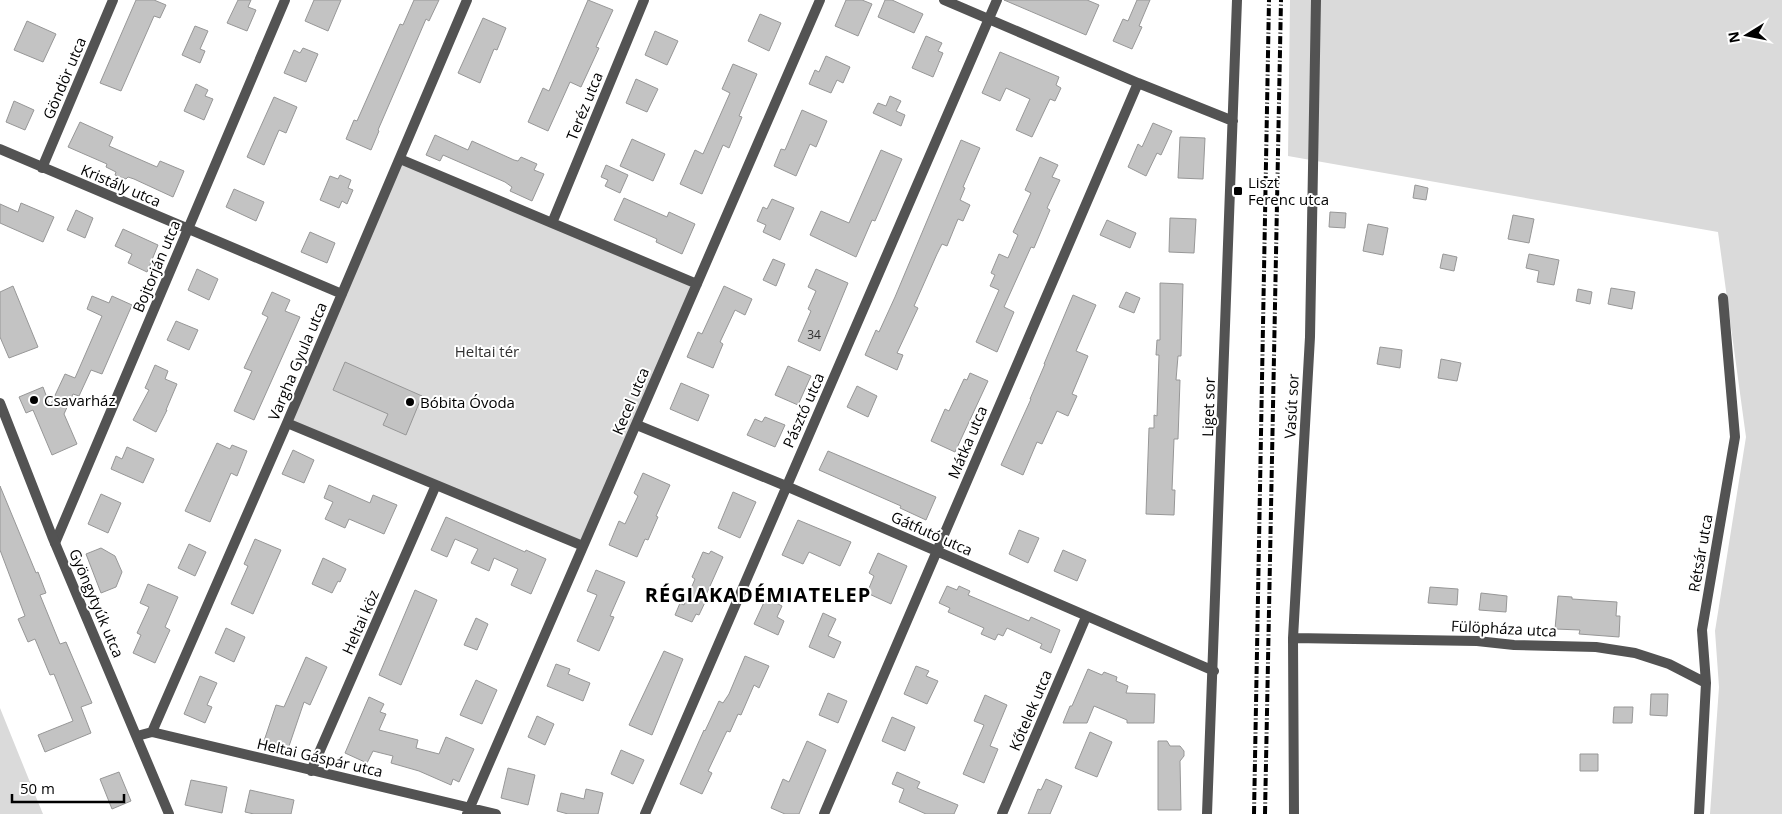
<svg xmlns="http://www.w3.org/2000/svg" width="1782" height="814" font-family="'Open Sans',sans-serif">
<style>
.green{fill:#dadada}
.building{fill:#c3c3c3;stroke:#979797}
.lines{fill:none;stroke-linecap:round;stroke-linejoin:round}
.minor{stroke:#535353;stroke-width:10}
.tertiary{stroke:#535353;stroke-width:10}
.rail{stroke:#000;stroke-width:4;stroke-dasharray:8 2.5 1 2.5;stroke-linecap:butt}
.poi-dot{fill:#000;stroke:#fff;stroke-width:2}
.labels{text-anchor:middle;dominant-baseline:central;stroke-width:4;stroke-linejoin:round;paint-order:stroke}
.number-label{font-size:12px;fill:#313131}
.street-label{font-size:15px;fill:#000;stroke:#fff}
.poi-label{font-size:15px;fill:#000;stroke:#fff;text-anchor:start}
.park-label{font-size:15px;fill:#313131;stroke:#fff}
.district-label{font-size:20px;font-weight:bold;letter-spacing:1px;fill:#000;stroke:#fff}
</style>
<rect width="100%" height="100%" fill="#fff"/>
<path class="green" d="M1290 0H1782V814H1710L1719 687 1715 631 1746 437 1718 232 1288 156Z
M400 159 697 284 583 546 287 423Z
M0 708 38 802 43 814H0Z"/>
<path class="building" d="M136 0H154L166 5 160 18 154 16 121 91 100 83Z
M238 0H251L248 7 256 10 247 31 227 23Z
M314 0H341L328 31 305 21Z
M414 0H439L429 21 426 19 378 130 379 131 371 150 346 139 354 120 357 121 400 24 403 25Z
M588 0 613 10 596 47 599 48 581 87 570 82 548 131 528 122 543 88 549 91Z
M846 0H862L872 4 858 36 835 26Z
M885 0H892L923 14 914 33 878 17Z
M1004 0H1087L1099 5 1086 35Z
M1137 0H1150L1139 26 1142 27 1132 49 1113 41 1123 19 1128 21Z
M760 14 781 23 769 51 748 41Z
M483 18 506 28 497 50 494 49 480 83 458 73Z
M27 21 56 34 43 62 14 50Z
M195 26 208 31 200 49 205 51 200 63 182 55Z
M655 31 678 41 667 65 645 55Z
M926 36 942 43 938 51 943 53 933 77 912 68Z
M303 48 318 54 306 82 284 73 294 50 300 53Z
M1000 52 1059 77 1056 85 1061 88 1055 101 1050 99 1032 137 1016 130 1030 99 1006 88 1000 101 982 93Z
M826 56 850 67 843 83 837 80 831 93 809 84 815 70 819 72Z
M733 64 757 74 739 116 742 117 729 148 723 145 702 194 680 184 695 150 703 154 730 93 722 89Z
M636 79 658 89 647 112 626 103Z
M196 84 208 90 205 96 213 99 204 120 184 111Z
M890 96 901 101 896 111 905 115 901 126 873 113 878 103 886 106Z
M274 97 297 107 286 133 279 130 264 165 247 157Z
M14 101 34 110 25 130 6 122Z
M802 110 827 121 816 147 810 144 796 176 774 166 781 149 785 150Z
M80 122 113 137 109 146 157 167 160 161 184 171 173 197 134 179 128 177 126 179 115 175 116 172 106 167 107 164 68 147Z
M1153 123 1172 131 1161 155 1157 153 1146 176 1128 167 1138 144 1142 147Z
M435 135 468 150 472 141 514 160 518 161 521 157 537 164 534 170 544 174 532 201 510 191 512 187 505 182 443 155 440 161 426 155Z
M1180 137 1205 138 1203 179 1178 178Z
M632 139 665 154 653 181 620 166Z
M961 140 980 148 963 187 965 188 960 200 970 205 963 221 958 219 947 246 942 244 937 254 914 306 918 308 897 353 903 355 897 370 865 355 876 330 879 332 895 297Z
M881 150 902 159 875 221 872 220 856 257 810 235 821 211 849 223Z
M1040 157 1058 165 1052 177 1060 180 1047 208 1050 210 1034 248 1031 247 1004 307 1014 312 997 352 976 342 999 290 990 286 995 275 991 273 999 254 1008 258 1018 235 1013 232 1031 193 1025 190Z
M606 165 628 175 620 193 605 186 608 180 601 177Z
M340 175 351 180 348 188 353 190 347 204 342 201 339 208 320 200 330 176 338 179Z
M1415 185 1428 188 1426 200 1413 198Z
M234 189 264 202 256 221 226 207Z
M624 198 667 217 669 212 695 224 682 254 656 242 657 239 614 220Z
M772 199 794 208 780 240 763 232 766 225 757 221 763 207 767 209Z
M21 203 54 217 43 242 0 223V204L18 212Z
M76 210 93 218 85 238 67 230Z
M1330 212 1346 213 1345 228 1329 227Z
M1513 215 1534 219 1529 243 1508 239Z
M1170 218 1196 219 1194 253 1169 252Z
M1107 220 1136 233 1130 248 1100 235Z
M1368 224 1388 228 1383 255 1363 251Z
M123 229 158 245 147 272 128 263 132 254 115 246Z
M310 232 335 243 327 263 301 252Z
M1443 254 1457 257 1454 271 1440 268Z
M1529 254 1559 260 1554 285 1537 282 1539 271 1526 268Z
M773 259 785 264 776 286 763 280Z
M197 269 218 279 209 300 188 290Z
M816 269 848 283 820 351 798 341 811 311 808 309 816 291 808 287Z
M1160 283 1183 284 1181 356H1178L1176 380H1180L1178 439H1174L1172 490H1175L1174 515 1146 514 1149 428H1154V415L1157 416 1159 355H1156L1157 340H1160Z
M13 286 38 347 9 358 0 337V292Z
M724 286 752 299 745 315 735 310 720 342 723 344 713 368 687 357 698 332 702 334Z
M1611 288 1635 292 1632 309 1608 304Z
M1578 289 1592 292 1590 304 1576 301Z
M272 292 290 300 285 311 300 317 254 420 234 411 252 371 244 368 268 317 262 314Z
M1126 292 1140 298 1134 313 1119 307Z
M1073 295 1096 305 1076 351 1088 356 1072 394 1077 396 1068 416 1057 411 1042 444 1037 442 1023 475 1001 465 1031 399H1030L1045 364H1044Z
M92 296 109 303 112 296 132 305 102 374 91 370 79 396 73 394 64 414 77 444 52 455 33 410 26 413 19 397 43 387 50 406 65 374 75 378 102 316 87 309Z
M176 321 198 330 189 350 167 340Z
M1380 347 1402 350 1400 368 1377 364Z
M1441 359 1461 363 1457 381 1438 378Z
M345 362 422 396 406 435 383 425 388 414 333 390Z
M155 365 168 371 165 379 177 384 166 410H167L156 432 133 420 149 390 145 388Z
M788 366 811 376 798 405 775 395Z
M970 373 988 381 955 452 931 441 945 409 949 411 964 379 967 380Z
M681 383 709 395 698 421 670 409Z
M857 386 877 396 868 417 847 407Z
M765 417 785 425 775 447 747 435 755 419 762 422Z
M217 443 230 449 232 445 247 451 237 476 231 473 210 522 185 511Z
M127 447 154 459 143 483 111 469 116 456 122 459Z
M293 450 314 460 304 483 282 474Z
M828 451 936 497 926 520 900 508 901 506 819 470Z
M643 473 670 485 656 516 658 517 648 540 645 539 637 557 609 545 619 521 625 524 638 496 634 493Z
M329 485 370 503 373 495 397 505 384 534 349 519 345 528 325 519 333 502 324 498Z
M0 486 36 573 38 572 46 593 40 595 60 644 66 642 92 703 81 707 91 733 45 752 38 735 73 721 54 674 50 675 35 639 28 642 18 619 25 616 0 550Z
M733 492 756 502 740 538 718 528Z
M101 494 121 503 108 533 88 524Z
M446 517 525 552 526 550 546 559 531 594 511 585 518 569 494 558 489 571 471 563 478 549 455 539 447 557 431 550Z
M798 520 851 542 840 566 809 552 803 564 782 555Z
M1019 530 1039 538 1028 563 1009 554Z
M255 539 281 550 253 614 231 604 248 566 244 564Z
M189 544 206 552 195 576 178 568Z
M101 548 115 556 122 572 116 587 101 593 86 554Z
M1063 550 1086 560 1077 581 1054 571Z
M711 551 723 557 706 595 708 596 699 615 696 614 692 622 675 615 680 603 684 605 695 579 692 577 703 552 709 554Z
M878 553 907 566 891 604 867 593 874 576 869 573Z
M323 558 346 569 340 582 338 581 332 593 312 584Z
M596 570 625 582 610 616 614 617 599 651 577 641 597 595 587 591Z
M148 584 178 597 165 627 170 630 155 663 133 653 141 635 137 633 149 607 140 603Z
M947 586 957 590 959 586 970 591 968 595 989 604 1029 621 1031 617 1060 630 1051 653 1040 648 1042 644 1007 628 1003 636 998 634 995 640 981 634 984 628 948 612 950 608 939 603Z
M1430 587 1458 589 1457 605 1428 603Z
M415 590 437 600 401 685 379 675Z
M1481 593 1507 596 1506 612 1479 610Z
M1558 596 1572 597V599L1617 602 1616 616H1620L1619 637 1579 634 1580 630 1555 629Z
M766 598 782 606 777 617 784 621 778 635 754 624Z
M823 613 836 619 828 636 841 642 834 658 809 647Z
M476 618 488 624 477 650 464 645Z
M226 628 245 637 234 662 215 653Z
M664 651 683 659 652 735 629 725Z
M745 656 769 666 759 688 754 685 741 715 738 714 730 732 727 731 725 735 708 771 712 773 702 794 680 784 704 730 705 731 719 701 723 703 729 694Z
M306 657 327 667 310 705 304 702 288 749 264 741 276 705 284 707Z
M556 664 570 669 568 674 590 683 583 701 547 686Z
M916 666 929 671 926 676 938 681 927 704 904 694Z
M1088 669 1102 675 1104 672 1117 677 1116 681 1128 686 1126 693 1155 694 1154 723H1127V720L1094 706 1087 723H1063L1070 706H1072Z
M200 676 217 683 207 705 212 707 205 723 184 714Z
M476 680 497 690 482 724 460 715Z
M828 693 847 701 838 723 819 715Z
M1651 694H1668L1667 716 1650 715Z
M985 695 1007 705 990 746 998 749 984 783 963 774 984 725 974 721Z
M369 697 384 704 380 712 386 714 379 730 418 740 416 748 439 754 446 737 474 749 459 782 453 779 451 785 419 771 391 763 393 756 373 751 367 763 345 753Z
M1614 707H1633L1632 723H1613Z
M537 716 554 724 545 745 528 737Z
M892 717 915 727 905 751 882 741Z
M1090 732 1112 742 1097 777 1075 768Z
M807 741 826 750 799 814H785L771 808 783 779 789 782Z
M1158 741H1167L1170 746H1180L1184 751V756L1180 761 1181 810H1158Z
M621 750 644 760 633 784 611 774Z
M1580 754H1598V771H1580Z
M508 768 535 775 528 805 501 798Z
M119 772 131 801 112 809 100 779Z
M897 772 920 782 917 788 958 805 954 814H926L899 802 904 789 892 784Z
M1046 779 1062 786 1050 814H1028L1038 789 1041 790Z
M191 780 227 787 222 813 185 805Z
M586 789 603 793 598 814H568L557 811 561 793 584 799Z
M250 790 294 800 291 814H254L245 812Z"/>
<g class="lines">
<path class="minor" d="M944 0 1138 83 1233 121
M0 149 342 294
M400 159 697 284
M42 168 113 0
M552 223 644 0
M287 423 583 546
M637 425 786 486 1214 671
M55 543 285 0
M1293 638 1477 641 1514 645 1596 647 1635 653 1669 664 1706 683
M152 732 287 423 467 0
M137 736 152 732 496 814
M311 771 436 485
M467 814 820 0
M645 814 997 0
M824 814 1138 83
M1002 814 1086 617
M1207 814 1237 0
M1294 814 1293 638 1310 337 1316 0
M1699 814 1706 683 1702 630 1735 437 1723 298"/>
<path class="tertiary" d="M0 403 52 536 169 814"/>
<path class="rail" d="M1254 814 1269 0
M1265 814 1281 0"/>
</g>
<g class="poi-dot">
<rect x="1233" y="186" width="10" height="10" rx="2.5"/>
<circle cx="34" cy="400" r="5"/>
<circle cx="410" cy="402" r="5"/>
</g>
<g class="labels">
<g class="number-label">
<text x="814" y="334">34</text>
</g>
<g class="street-label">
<text transform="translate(64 78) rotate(-67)">Göndör utca</text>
<text transform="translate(584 106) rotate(-68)">Teréz utca</text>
<text transform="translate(121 185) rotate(23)">Kristály utca</text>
<text transform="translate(156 266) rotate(-67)">Bojtorján utca</text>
<text transform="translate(297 361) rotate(-67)">Vargha Gyula utca</text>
<text transform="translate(630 401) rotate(-67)">Kecel utca</text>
<text transform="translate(1291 406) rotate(-87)">Vasút sor</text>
<text transform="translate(1208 407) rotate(-88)">Liget sor</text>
<text transform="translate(803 410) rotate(-66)">Pásztó utca</text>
<text transform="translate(967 442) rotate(-67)">Mátka utca</text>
<text transform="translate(932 533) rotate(24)">Gátfutó utca</text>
<text transform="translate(1700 553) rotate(-80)">Rétsár utca</text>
<text transform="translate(97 603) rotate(67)">Gyöngytyúk utca</text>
<text transform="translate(360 622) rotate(-66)">Heltai köz</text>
<text transform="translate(1504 628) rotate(3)">Fülöpháza utca</text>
<text transform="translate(1030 710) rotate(-67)">Kőtelek utca</text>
<text transform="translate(320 757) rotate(13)">Heltai Gáspár utca</text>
</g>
<g class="poi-label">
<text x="1248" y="182">Liszt<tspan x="1248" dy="17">Ferenc utca</tspan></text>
<text x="44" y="400">Csavarház</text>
<text x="420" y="402">Bóbita Óvoda</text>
</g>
<g class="park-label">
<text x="487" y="351">Heltai tér</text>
</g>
<g class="district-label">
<text x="758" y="594">RÉGIAKADÉMIATELEP</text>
</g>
</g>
<g transform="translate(1747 35) rotate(260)" stroke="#ffffff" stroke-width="4" paint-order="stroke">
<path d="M0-4L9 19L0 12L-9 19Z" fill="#000000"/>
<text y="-8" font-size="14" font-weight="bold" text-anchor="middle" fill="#000000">N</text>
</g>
<path d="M12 794v8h112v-8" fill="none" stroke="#000000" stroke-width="2.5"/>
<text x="20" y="794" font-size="15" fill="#000000" stroke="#ffffff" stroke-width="4" paint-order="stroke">50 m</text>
</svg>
